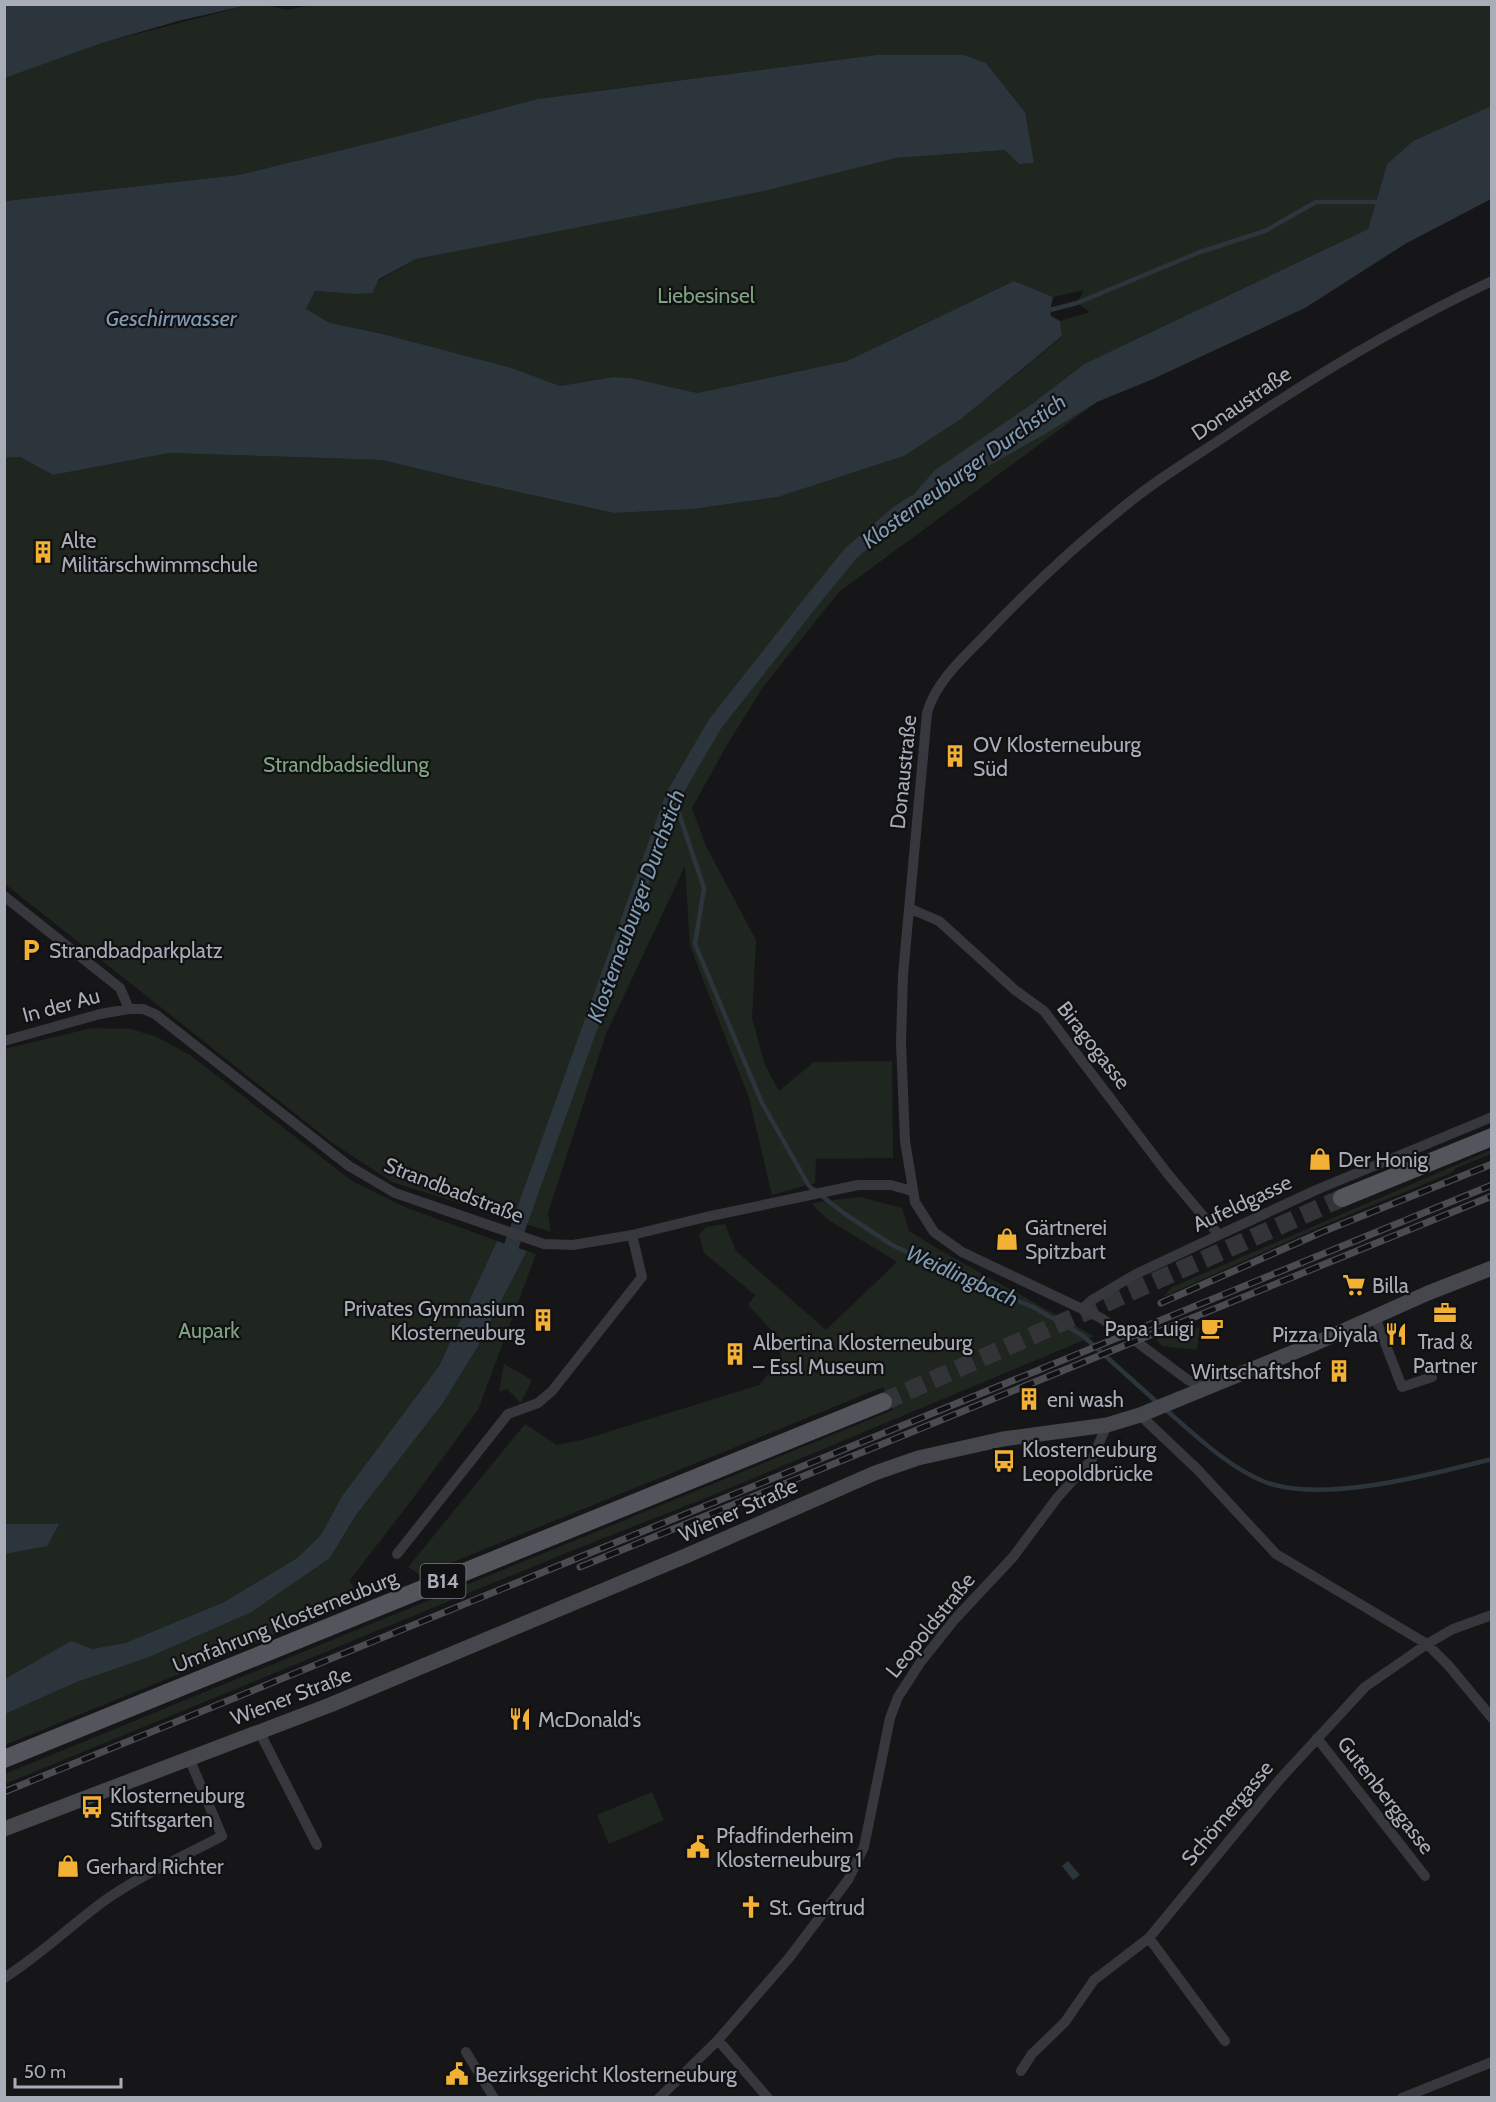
<svg xmlns="http://www.w3.org/2000/svg" width="1496" height="2102" font-family="Cabin,sans-serif">
<style>
.green{fill:#1e261f}
.water{fill:#2c353c}
.lines{fill:none;stroke-linecap:round;stroke-linejoin:round}
.stream{stroke:#2c353c;stroke-width:4.5}
.canal{stroke:#2c353c;stroke-width:15}
.primary-tunnel{stroke:#333438;stroke-width:18;stroke-dasharray:18 9;stroke-linecap:butt}
.street{stroke:#37383d;stroke-width:10}
.secondary{stroke:#45474d;stroke-width:15}
.primary{stroke:#53555c;stroke-width:18}
.rail-casing{stroke:#4a4c52;stroke-width:7}
.rail{stroke:#111113;stroke-width:4.5;stroke-dasharray:14;stroke-linecap:butt}
.labels{text-anchor:middle;dominant-baseline:central;stroke-width:4.5;stroke-linejoin:round;paint-order:stroke}
.shield{fill:#111113;stroke:#7b7e86;stroke-width:1.5}
.shield-label{font-size:20px;font-weight:bold;fill:#a8adb8}
.park-label{font-size:21px;fill:#7fa381;stroke:#111113}
.street-label{font-size:21px;fill:#a8adb8;stroke:#111113}
.poi-label{font-size:21px;fill:#a8adb8;stroke:#111113;text-anchor:start}
.water-label{font-size:22px;font-style:italic;fill:#7f9bb3;stroke:#111113}
</style>
<rect width="100%" height="100%" fill="#161618"/>
<path class="green" d="M318 4 1491 5V106L1413 141 1387 164 1368 229 1084 364 1032 404 1052 430 1097 402 839 592 763 687 727 745 692 808 706 846 756 940 752 1018 765 1065 779 1091 814 1062 892 1061 893 1158 816 1159 815 1183 772 1195 749 1098 690 946 685 866 606 1034 548 1213 551 1232 392 1182 331 1142 5 884V458L20 457 53 475 169 453 382 460 486 485 614 513 693 509 778 497 904 456 960 420 1062 337 1060 321 1090 312 1077 303 1084 290 1053 297 1014 281 847 361 697 393 631 378 613 377 560 386 512 368 383 334 330 323 306 309 315 291 356 294 416 259 896 158 1006 150 1019 164 1033 163 1025 112 986 63 964 55H876L537 99 391 138 238 175 5 201V78L102 43 249 5H265L287 10Z
M92 1028 131 1029 157 1037 190 1055 352 1181 405 1207 497 1241 439 1366 342 1496 321 1535 297 1558 224 1602 125 1643 92 1649 5 1679V1049Z
M1491 1150V1154L1456 1168 1451 1173 1329 1223 1163 1297 1172 1287Z
M860 1197 902 1208 909 1231 945 1253 1094 1336 706 1498 566 1553 5 1784V1774L893 1410 883 1387 421 1575 408 1567 525 1424 557 1445 582 1440 759 1385 781 1359 779 1338 748 1305 755 1295 704 1253 699 1235 706 1227 725 1224 736 1251 826 1330 897 1262 827 1219 811 1203Z
M527 1251 536 1254 478 1410 408 1505 349 1581 363 1599 5 1745V1714L77 1682 147 1658 252 1612 330 1558 356 1515 443 1403 477 1348Z
M1200 1327 1197 1350 1162 1346 1156 1339C1171 1334 1185 1333 1200 1327Z
M504 1364 532 1380 521 1403 507 1389 499 1392Z
M652 1792 664 1820 609 1844 597 1815Z"/>
<path class="water" d="M5 4H248V5L178 21 102 43 5 78Z
M876 55H964L986 63 1025 112 1034 163 1019 164 1005 150 896 158 764 191 416 259 379 279 372 293 356 294 315 291 306 309 330 323 383 334 512 368 560 386 613 377 631 378 697 393 847 361 1014 281 1053 297 1050 310 1051 316 1060 321 1062 336 960 420 904 456 778 497 693 509 614 513 486 485 382 460 169 453 53 475 20 457 5 458V201L238 175 391 138 537 99Z
M1491 106V199L1405 244 1305 308 1153 379 1097 402 1052 430 921 504 897 514 935 470 1032 404 1084 364 1368 229 1387 164 1413 141Z
M497 1241 527 1251 477 1348 443 1403 356 1515 330 1558 252 1612 147 1658 77 1682 5 1714V1679L71 1641 92 1649 125 1643 224 1602 297 1558 321 1535 342 1496 439 1366Z
M5 1524H59L47 1546 5 1554Z
M1068 1861 1080 1875 1073 1880 1062 1866Z"/>
<g class="lines">
<path class="stream" d="M1050 310 1077 303 1200 252 1265 231 1316 202H1382
M673 796 704 888 695 944 762 1103 809 1186 845 1214 892 1245 945 1270 1033 1307 1082 1335 1159 1404
M1165 1409C1194 1434 1229 1468 1265 1482 1323 1504 1433 1474 1492 1459"/>
<path class="canal" d="M505 1264 673 796 715 724 811 602 851 553 897 514 913 503"/>
<path class="primary-tunnel" d="M883 1402 1342 1198"/>
<path class="street" d="M4 896 120 988 129 1009
M911 909 939 921 1015 990 1044 1011 1167 1173 1219 1235
M4 1041 100 1014 129 1009H143L155 1014 349 1166 395 1193 544 1244 573 1245 632 1235 706 1217 858 1185H891L912 1191
M1082 1309 1092 1300 1136 1274 1219 1235 1316 1190 1492 1117
M1375 1317 1402 1387 1432 1377
M1206 1388 1188 1380 1126 1334 1099 1317 962 1252 934 1232 915 1202 905 1141 901 1043 903 975 927 713C937 678 968 654 992 628 1037 581 1085 537 1136 497 1167 473 1201 453 1233 431 1317 374 1400 324 1492 281
M1140 1415 1197 1469 1276 1554 1427 1644 1449 1666 1492 1718
M397 1554 508 1414 538 1403 552 1391 642 1277 632 1235
M259 1731 317 1845
M1317 1738 1425 1876
M1149 1938 1225 2041
M4 1978C40 1955 70 1926 104 1901 140 1875 183 1857 222 1836L189 1758
M718 2040 768 2098
M466 2052 494 2098
M1021 2071 1032 2054 1065 2022 1094 1980 1149 1938 1280 1779 1365 1687 1427 1644 1453 1629 1492 1615
M659 2098 718 2040 789 1958 848 1880 864 1847 890 1718 898 1697 920 1663 955 1619 1013 1557 1057 1498 1092 1459 1107 1425
M1402 2098 1492 2062"/>
<path class="secondary" d="M4 1829 330 1705 688 1555 875 1473 918 1458 1003 1439 1107 1425 1140 1415 1316 1343 1428 1293 1492 1268"/>
<path class="primary" d="M1342 1198 1492 1137
M4 1759 883 1402"/>
<g class="rail-casing">
<path id="rail" d="M1161 1303 1322 1232 1492 1164
M580 1567 1492 1196
M4 1792 1492 1185"/>
</g>
<use href="#rail" class="rail"/>
</g>
<defs>
<g id="building-bare" transform="scale(1.8)"><path d="M-4-6H4V6H1V3H-1V6H-4ZM-2.5-4.3h1.7v1.8h-1.7ZM.8-4.3h1.7v1.8H.8ZM-2.5-1h1.7V.8h-1.7ZM.8-1h1.7V.8H.8Z" fill="#f2b134" stroke="#111113" stroke-width="2.5" paint-order="stroke"/></g>
<g id="parking-bare" transform="scale(1.8)"><path d="M-3.5-5.5H1a3.5 3.5 0 0 1 0 7H-1V5.5H-3.5ZM-1-3.4V-.6H.8a1.4 1.4 0 0 0 0-2.8Z" fill="#f2b134" stroke="#111113" stroke-width="2.5" paint-order="stroke"/></g>
<g id="shop-bare" transform="scale(1.8)"><path d="M-5-2.5h2.3a2.7 3.5 0 0 1 5.4 0H5L5.5 6h-11ZM-1.5-2.5h3a1.5 2.3 0 0 0-3 0Z" fill="#f2b134" stroke="#111113" stroke-width="2.5" paint-order="stroke"/></g>
<g id="supermarket-bare" transform="scale(1.8)"><path d="M-6-5.5h2.5l.6 2H6L4.5 2H-2.5L-4.4-4H-6ZM-1.5 3.2a1.3 1.3 0 1 0 .1 0ZM3 3.2a1.3 1.3 0 1 0 .1 0Z" fill="#f2b134" stroke="#111113" stroke-width="2.5" paint-order="stroke"/></g>
<g id="office-bare" transform="scale(1.8)"><path d="M-6-3h4V-5.5h4V-3h4V5H-6ZM-1-4.5V-3h2v-1.5ZM-6 0V1H6V0Z" fill="#f2b134" stroke="#111113" stroke-width="2.5" paint-order="stroke"/></g>
<g id="cafe-bare" transform="scale(1.8)"><path d="M-5.5-4.5H6V0H3Q3 3.5 0 3.5H-2.5Q-5.5 3.5-5.5 0ZM3-3.2v2h1.7v-2ZM-6 4.5H4V6H-6Z" fill="#f2b134" stroke="#111113" stroke-width="2.5" paint-order="stroke"/></g>
<g id="restaurant-bare" transform="scale(1.8)"><path d="M-5-6h1v4h1v-4h1v4h1v-4h1v5L-1.5 .5V6h-2V.5L-5-1ZM5-6V6H3V1.5H1.5Q1.5-4 5-6Z" fill="#f2b134" stroke="#111113" stroke-width="2.5" paint-order="stroke"/></g>
<g id="bus-bare" transform="scale(1.8)"><path d="M-5-6H5V4H4V6H2V4H-2V6H-4V4H-5ZM-3.5-4V0h7V-4ZM-3.5 1.2v1.5H-2V1.2ZM2 1.2v1.5H3.5V1.2Z" fill="#f2b134" stroke="#111113" stroke-width="2.5" paint-order="stroke"/></g>
<g id="civic-bare" transform="scale(1.8)"><path d="M-.6-6.5H3V-4.5H.6V-3L4-1V1h2V6H-6V1h2V-1L-.6-3ZM-1.2 2.5V6h2.4V2.5Z" fill="#f2b134" stroke="#111113" stroke-width="2.5" paint-order="stroke"/></g>
<g id="church-bare" transform="scale(1.8)"><path d="M-1.2-6h2.4v3.5h3.3v2.4h-3.3V6h-2.4V-.1h-3.3v-2.4h3.3Z" fill="#f2b134" stroke="#111113" stroke-width="2.5" paint-order="stroke"/></g>
</defs>
<g fill-rule="evenodd">
<use href="#building-bare" x="43" y="552"/>
<use href="#building-bare" x="955" y="756"/>
<use href="#parking-bare" x="31" y="950"/>
<use href="#shop-bare" x="1320" y="1159"/>
<use href="#shop-bare" x="1007" y="1239"/>
<use href="#supermarket-bare" x="1354" y="1285"/>
<use href="#office-bare" x="1445" y="1313"/>
<use href="#building-bare" x="543" y="1320"/>
<use href="#cafe-bare" x="1212" y="1328"/>
<use href="#restaurant-bare" x="1396" y="1334"/>
<use href="#building-bare" x="735" y="1354"/>
<use href="#building-bare" x="1339" y="1371"/>
<use href="#building-bare" x="1029" y="1399"/>
<use href="#bus-bare" x="1004" y="1461"/>
<use href="#restaurant-bare" x="520" y="1719"/>
<use href="#bus-bare" x="92" y="1807"/>
<use href="#civic-bare" x="698" y="1847"/>
<use href="#shop-bare" x="68" y="1866"/>
<use href="#church-bare" x="751" y="1907"/>
<use href="#civic-bare" x="457" y="2074"/>
</g>
<g class="labels">
<rect class="shield" x="420.5" y="1564" width="45" height="34" rx="4.5"/>
<g class="shield-label">
<text x="443" y="1581">B14</text>
</g>
<g class="park-label">
<text x="706" y="295">Liebesinsel</text>
<text x="346" y="764">Strandbadsiedlung</text>
<text x="209" y="1330">Aupark</text>
</g>
<g class="street-label">
<text transform="translate(1241 403) rotate(-34)">Donaustraße</text>
<text transform="translate(903 772) rotate(-84)">Donaustraße</text>
<text transform="translate(61 1005) rotate(-15)">In der Au</text>
<text transform="translate(1094 1045) rotate(52)">Biragogasse</text>
<text transform="translate(454 1190) rotate(21)">Strandbadstraße</text>
<text transform="translate(1242 1203) rotate(-25)">Aufeldgasse</text>
<text transform="translate(738 1510) rotate(-24)">Wiener Straße</text>
<text transform="translate(285 1621) rotate(-22)">Umfahrung Klosterneuburg</text>
<text transform="translate(930 1625) rotate(-51)">Leopoldstraße</text>
<text transform="translate(291 1696) rotate(-21)">Wiener Straße</text>
<text transform="translate(1386 1795) rotate(52)">Gutenberggasse</text>
<text transform="translate(1227 1813) rotate(-50)">Schömergasse</text>
</g>
<g class="poi-label">
<text x="61" y="540">Alte<tspan x="61" dy="24">Militärschwimmschule</tspan></text>
<text x="973" y="744">OV Klosterneuburg<tspan x="973" dy="24">Süd</tspan></text>
<text x="49" y="950">Strandbadparkplatz</text>
<text x="1338" y="1159">Der Honig</text>
<text x="1025" y="1227">Gärtnerei<tspan x="1025" dy="24">Spitzbart</tspan></text>
<text x="1372" y="1285">Billa</text>
<text x="525" y="1308" text-anchor="end">Privates Gymnasium<tspan x="525" dy="24">Klosterneuburg</tspan></text>
<text x="1194" y="1328" text-anchor="end">Papa Luigi</text>
<text x="1378" y="1334" text-anchor="end">Pizza Diyala</text>
<text x="1445" y="1341" text-anchor="middle">Trad &amp;<tspan x="1445" dy="24">Partner</tspan></text>
<text x="753" y="1342">Albertina Klosterneuburg<tspan x="753" dy="24">– Essl Museum</tspan></text>
<text x="1321" y="1371" text-anchor="end">Wirtschaftshof</text>
<text x="1047" y="1399">eni wash</text>
<text x="1022" y="1449">Klosterneuburg<tspan x="1022" dy="24">Leopoldbrücke</tspan></text>
<text x="538" y="1719">McDonald's</text>
<text x="110" y="1795">Klosterneuburg<tspan x="110" dy="24">Stiftsgarten</tspan></text>
<text x="716" y="1835">Pfadfinderheim<tspan x="716" dy="24">Klosterneuburg 1</tspan></text>
<text x="86" y="1866">Gerhard Richter</text>
<text x="769" y="1907">St. Gertrud</text>
<text x="475" y="2074">Bezirksgericht Klosterneuburg</text>
</g>
<g class="water-label">
<text x="171" y="318">Geschirrwasser</text>
<text transform="translate(964 471) rotate(-36)">Klosterneuburger Durchstich</text>
<text transform="translate(636 906) rotate(-70)">Klosterneuburger Durchstich</text>
<text transform="translate(962 1276) rotate(24)">Weidlingbach</text>
</g>
</g>
<rect width="1496" height="2102" fill="none" stroke="#a8adb8" stroke-width="12"/>
<path d="M15 2078v9h106v-9" fill="none" stroke="#a8adb8" stroke-width="3"/>
<text x="24" y="2078" font-size="18" fill="#a8adb8" stroke="#111113" stroke-width="4.5" paint-order="stroke">50 m</text>
</svg>
